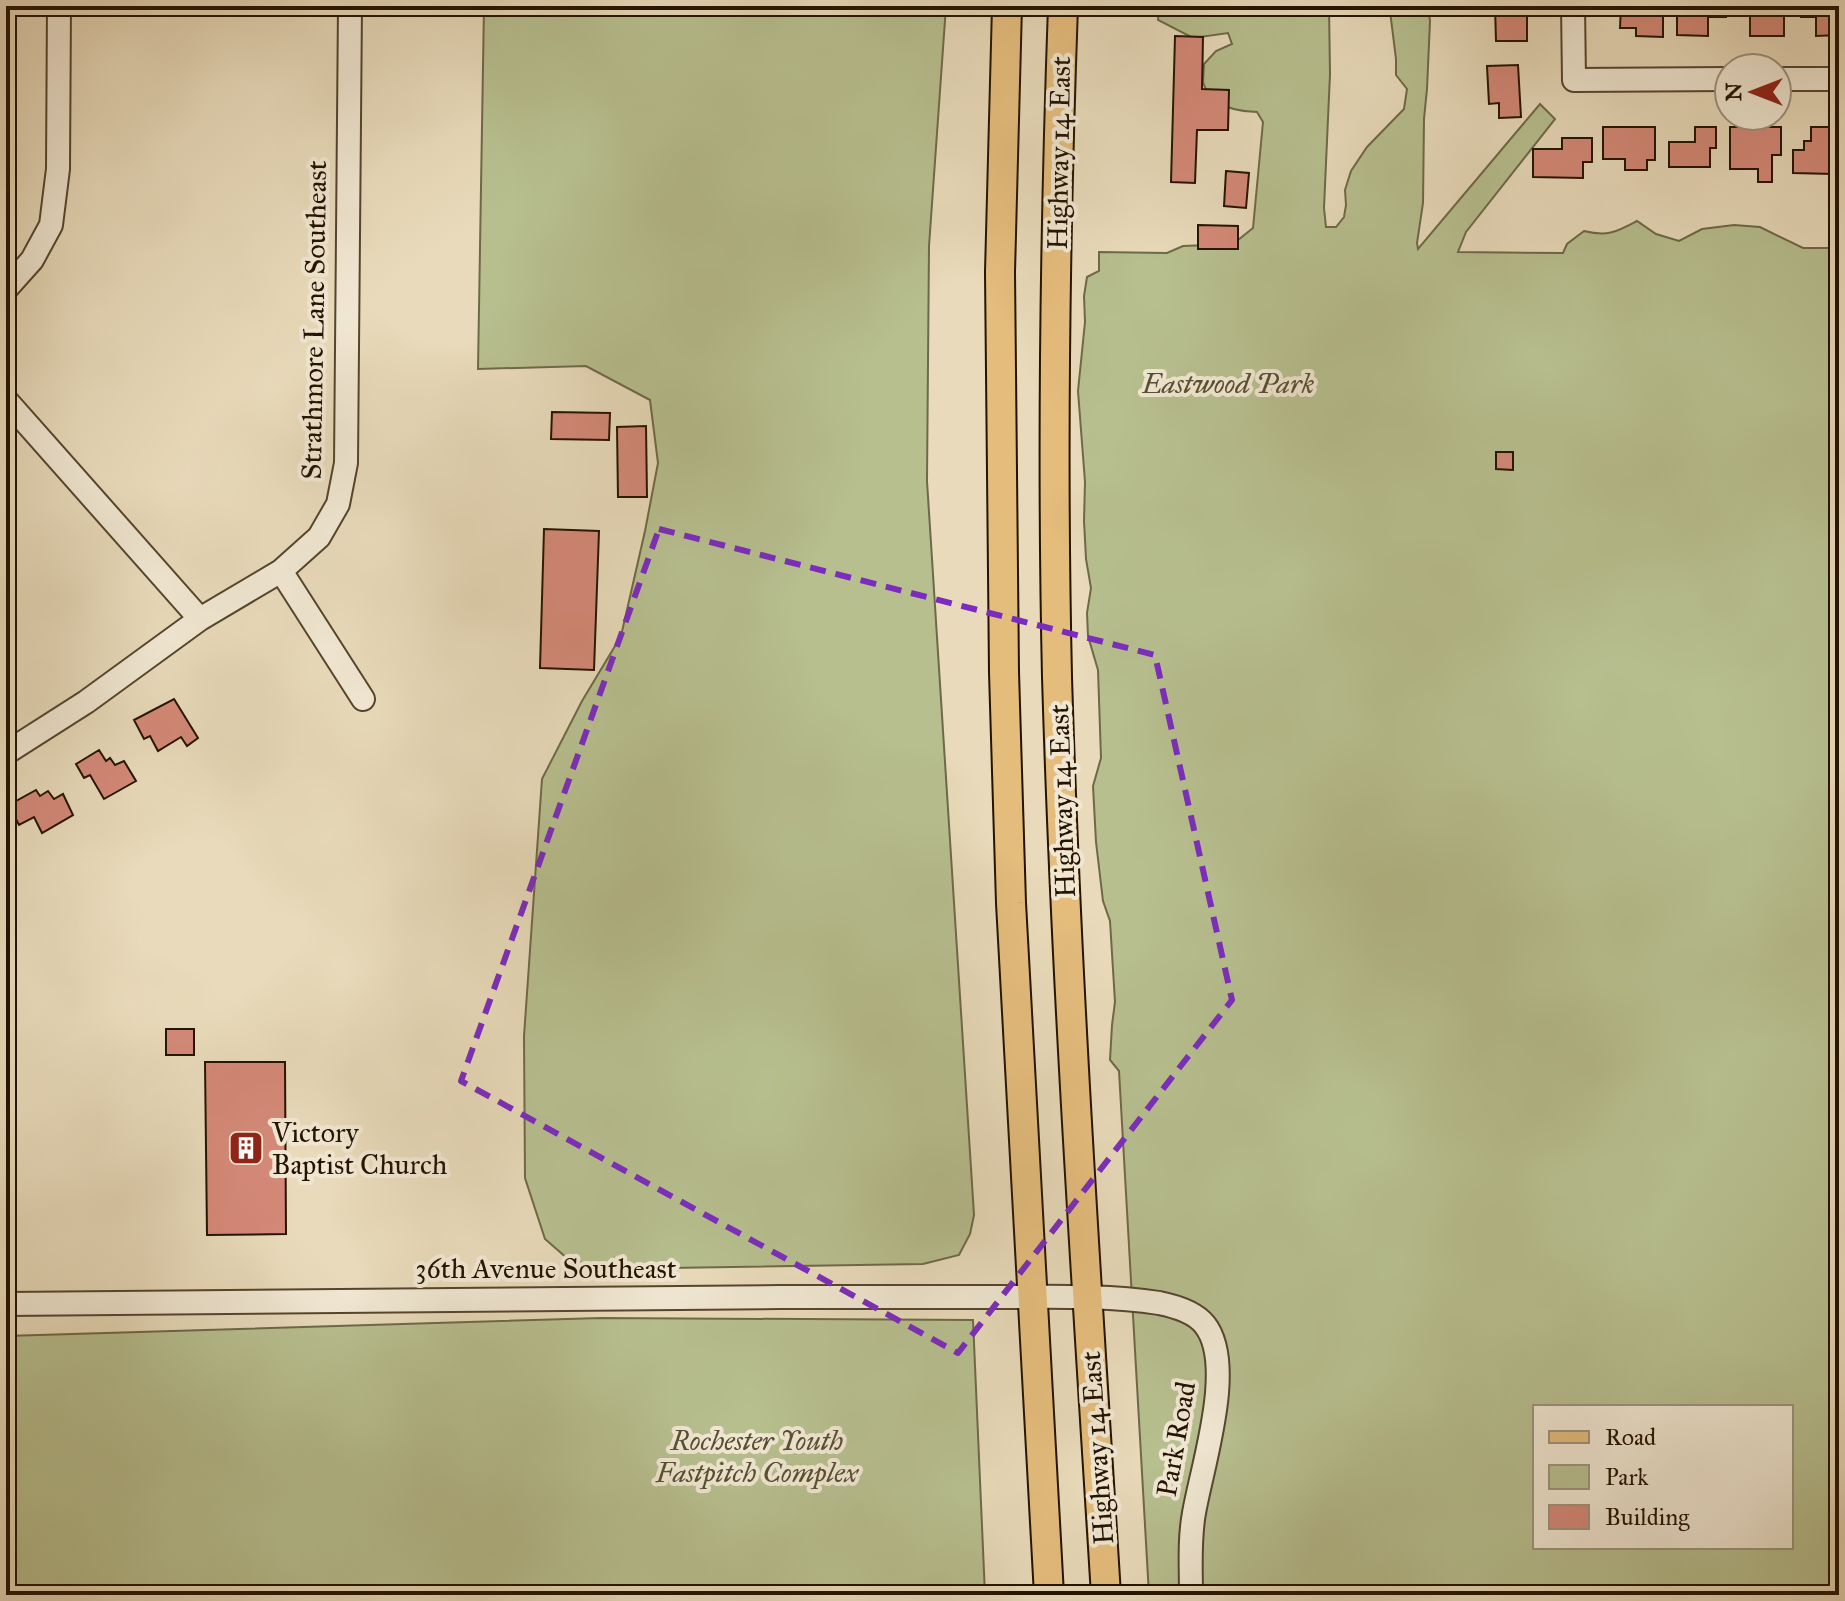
<svg xmlns="http://www.w3.org/2000/svg" width="1845" height="1601" font-family="'IM FELL Great Primer',serif">
<style>
.green{fill:#b7bf8f;stroke:#6e6948;stroke-width:2;fill-rule:evenodd}
.building{fill:#d48978;stroke:#241300;stroke-width:2}
.lines{fill:none;stroke-linecap:round;stroke-linejoin:round}
.minor-casing{stroke:#55452e;stroke-width:26}
.major-casing{stroke:#241300;stroke-width:32}
.minor{stroke:#f0e7d2;stroke-width:22}
.major{stroke:#e4bd7d;stroke-width:28}
.marked{fill:none;stroke:#7b2cbf;stroke-width:6;stroke-dasharray:16 10;stroke-linejoin:round}
.labels{text-anchor:middle;dominant-baseline:central;stroke-width:8;stroke-linejoin:round;paint-order:stroke}
.street-label{font-size:28px;fill:#241300;stroke:#f0e7d2}
.park-label{font-size:28px;font-style:italic;fill:#574f32;stroke:#f0e7d2}
.poi-label{font-size:28px;fill:#241300;stroke:#f0e7d2;text-anchor:start}
</style>
<rect width="100%" height="100%" fill="#e8daba"/>
<filter id="stains"><feTurbulence type="fractalNoise" baseFrequency=".0025" numOctaves="4"/><feColorMatrix values="0 0 0 0 .2 0 0 0 0 .09 0 0 0 0 .02 0 0 0 .5 -.17"/></filter>
<radialGradient id="worn" r=".72"><stop offset=".6" stop-color="#630" stop-opacity="0"/><stop offset="1" stop-color="#630" stop-opacity=".3"/></radialGradient>
<path class="green" d="M484 6H946L929 246 927 481 974 1215 970 1234 959 1255 923 1264 605 1269 568 1259 545 1239 525 1178 524 1036 542 779 582 701 621 636 645 531 658 463 650 400 586 366 478 369Z
M1159 6H1329L1330 74 1324 208 1326 227H1336L1344 217 1346 205 1345 190 1351 171 1367 147 1404 109 1407 89 1396 75V59L1390 11 1399 6H1428L1430 21 1427 89 1424 119 1423 203 1417 243 1418 249 1540 104 1555 119 1466 232 1458 252 1563 253 1567 244 1584 231C1608 237 1616 232 1637 221L1656 234 1679 241 1702 229 1734 225 1760 227 1803 248H1829L1839 243V1595H1149L1119 1071 1110 1060 1112 1025 1115 1002 1110 921 1103 901 1096 842 1093 786 1101 758 1098 670 1088 636 1087 613 1091 588 1086 559 1084 521 1085 482 1078 391 1085 322 1084 296 1087 277 1099 271V252L1167 253 1183 246 1208 245 1238 240 1253 228 1263 122 1257 112C1240 112 1226 108 1210 100L1203 82 1204 64 1216 51 1232 44 1228 33 1193 38 1158 20ZM1535 1407H1791V1547H1535Z
M601 1318 973 1320 985 1595H6V1336Z"/>
<path class="building" d="M1495 6H1520V13H1527V41H1496Z
M1621 6H1663V37L1636 36V28H1620Z
M1677 6H1727L1726 17H1708V36L1677 35Z
M1739 6H1774V10H1784V36H1750V15H1739Z
M1801 6H1839V35L1816 36V17H1801Z
M1175 36 1203 37 1202 89 1229 90 1228 130H1197L1195 183 1171 182Z
M1518 65 1521 117 1499 118V103L1489 104 1487 66Z
M1603 127H1655V160H1647V170H1625V159H1603Z
M1695 127H1716V148H1710V167H1669V142H1695Z
M1730 127H1781V155H1772V182H1758V169H1730Z
M1811 127H1839V152L1833 151V174L1793 173V150H1804V141H1811Z
M1562 138H1592V162H1583V178L1533 177V149H1562Z
M1226 171 1249 173 1246 208 1224 206Z
M1198 225 1238 226V249H1198Z
M552 412 610 413 609 440 551 439Z
M646 426 647 497H618L617 427Z
M1496 452H1513V470L1496 469Z
M544 529 599 531 594 670 540 668Z
M174 699 198 738 187 746 181 737 158 751 150 736 144 739 134 720Z
M99 750 106 761 110 758 115 765 124 761 136 781 104 799 90 775 84 778 76 764Z
M36 790 40 796 48 791 54 799 63 794 73 815 42 833 34 817 19 825 9 805Z
M166 1029H194V1055H166Z
M205 1062H285L286 1234 207 1235Z"/>
<g class="lines">
<g class="minor-casing">
<path id="minor" d="M1573 6 1574 80 1729 79
M1777 79H1839
M6 289 32 260 51 225 58 169 59 6
M6 400 200 619
M281 571 363 699
M6 753 86 702 200 619 281 571 319 537 338 504 346 463 350 6
M6 1304C264 1300 522 1297 780 1297 852 1297 923 1297 995 1297 1050 1297 1105 1295 1159 1303 1174 1306 1195 1312 1205 1325 1236 1365 1202 1466 1194 1513 1189 1540 1191 1568 1191 1595"/>
</g>
<g class="major-casing">
<path id="major" d="M1007 6 1000 272 1004 672 1011 903 1049 1595
M1063 6C1055 230 1052 454 1057 677 1066 984 1087 1289 1106 1595"/>
</g>
<use href="#minor" class="minor"/>
<use href="#major" class="major"/>
</g>
<path class="marked" d="M659 529 1155 655 1232 1000 958 1353 461 1081Z"/>
<defs>
<g id="building-square" transform="scale(1.8)"><rect x="-9" y="-9" width="18" height="18" rx="4" fill="#8f2418" stroke="#f0e7d2"/><path d="M-4-6H4V6H1V3H-1V6H-4ZM-2.5-4.3h1.7v1.8h-1.7ZM.8-4.3h1.7v1.8H.8ZM-2.5-1h1.7V.8h-1.7ZM.8-1h1.7V.8H.8Z" fill="#fff"/></g>
</defs>
<g fill-rule="evenodd">
<use href="#building-square" x="246" y="1148"/>
</g>
<g class="labels">
<g class="street-label">
<text transform="translate(1059 153) rotate(-89)">Highway 14 East</text>
<text transform="translate(314 320) rotate(-89)">Strathmore Lane Southeast</text>
<text transform="translate(1062 801) rotate(-92)">Highway 14 East</text>
<text x="546" y="1268">36th Avenue Southeast</text>
<text transform="translate(1176 1439) rotate(-80)">Park Road</text>
<text transform="translate(1097 1448) rotate(-94)">Highway 14 East</text>
</g>
<g class="park-label">
<text x="1228" y="383">Eastwood Park</text>
<text x="757" y="1440">Rochester Youth<tspan x="757" dy="32">Fastpitch Complex</tspan></text>
</g>
<g class="poi-label">
<text x="272" y="1132">Victory<tspan x="272" dy="32">Baptist Church</tspan></text>
</g>
</g>
<rect width="1845" height="1601" fill="none" stroke="#e8daba" stroke-width="32"/>
<rect x="8" y="8" width="1829" height="1585" fill="none" stroke="#241300" stroke-width="4"/>
<rect x="16" y="16" width="1813" height="1569" fill="none" stroke="#241300" stroke-width="2"/>
<rect x="1533" y="1405" width="260" height="144" fill="#f0e7d2" stroke="#9e927e" stroke-width="2"/>
<rect x="1549" y="1431" width="40" height="12" fill="#e4bd7d" stroke="#9e927e" stroke-width="2"/>
<text x="1605" y="1445" font-size="24" fill="#241300">Road</text>
<rect x="1549" y="1465" width="40" height="24" fill="#b7bf8f" stroke="#9e927e" stroke-width="2"/>
<text x="1605" y="1485" font-size="24" fill="#241300">Park</text>
<rect x="1549" y="1505" width="40" height="24" fill="#d48978" stroke="#9e927e" stroke-width="2"/>
<text x="1605" y="1525" font-size="24" fill="#241300">Building</text>
<g transform="translate(1753 92) rotate(270)"><circle r="38" fill="#f0e7d2" stroke="#9e927e" stroke-width="2"/>
<path d="M0-6L14 30L0 20L-14 30Z" fill="#8f2418"/>
<text y="-12" font-size="22" font-weight="bold" text-anchor="middle" fill="#241300">N</text>
</g>
<rect width="100%" height="100%" filter="url(#stains)"/>
<rect width="100%" height="100%" fill="url(#worn)"/>
</svg>
